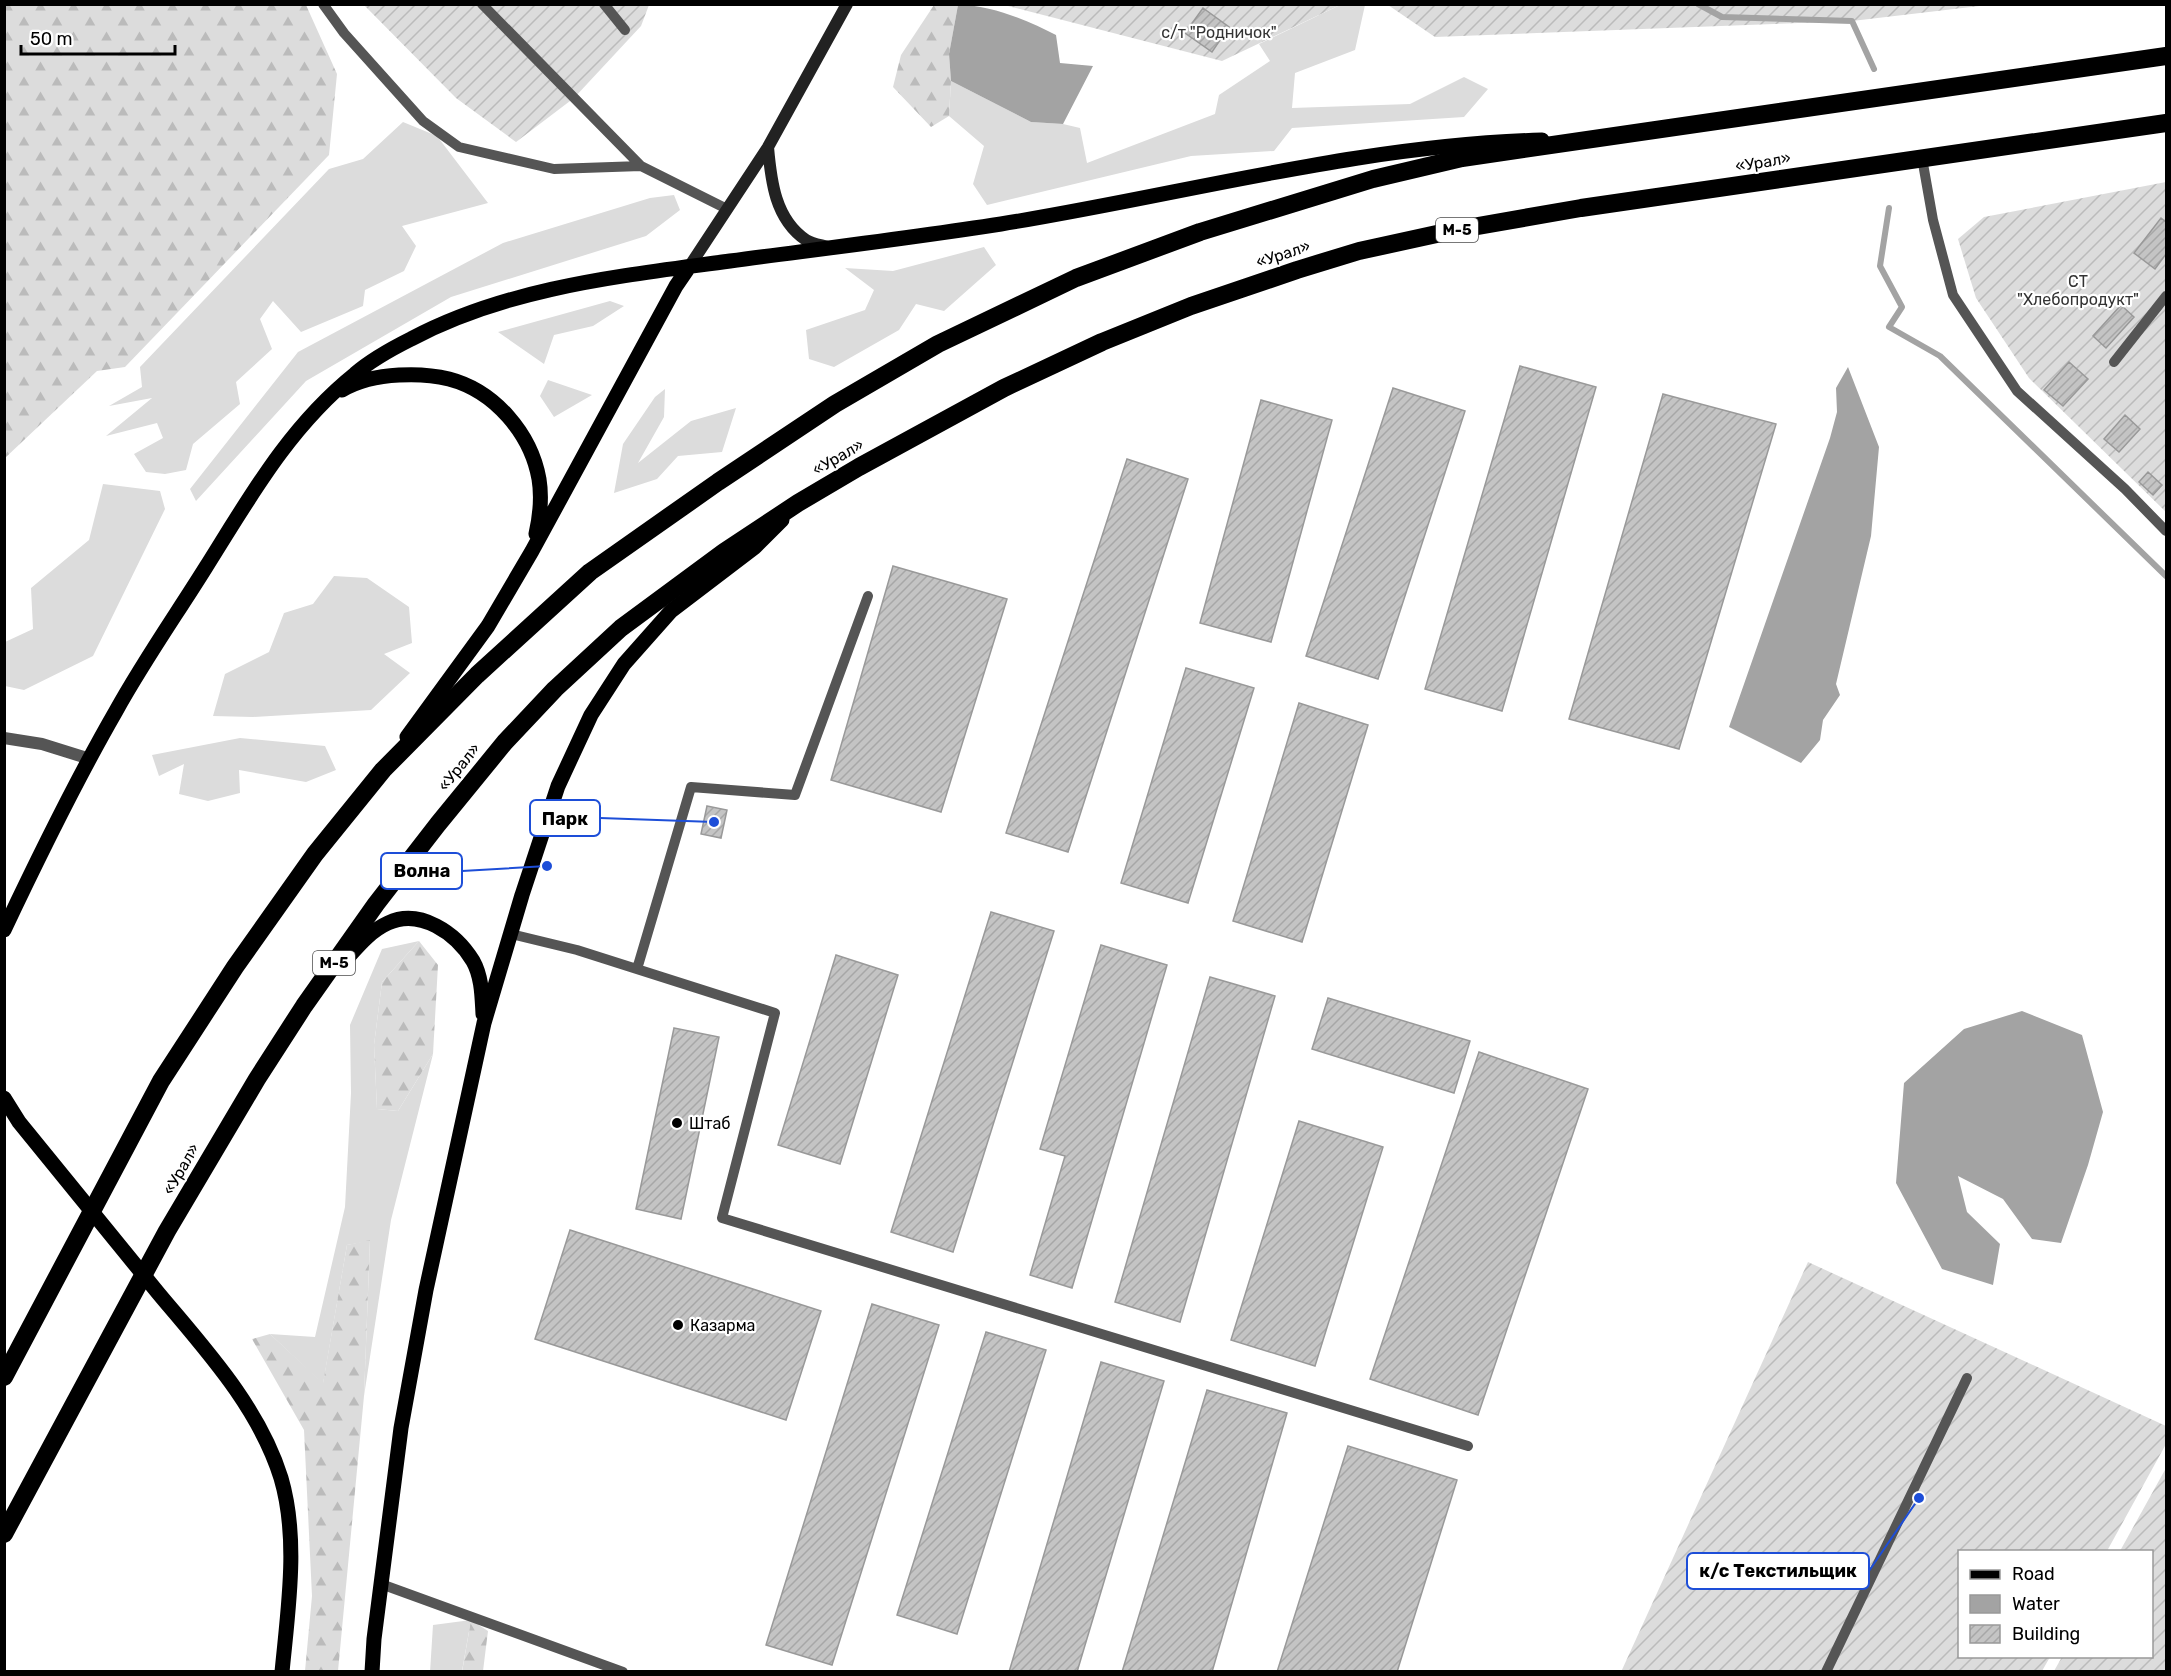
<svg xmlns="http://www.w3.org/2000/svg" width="2171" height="1676" font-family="Rubik,sans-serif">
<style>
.grass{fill:#dcdcdc}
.forest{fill:url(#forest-firs)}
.garden{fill:url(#garden-furrows)}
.water{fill:#a3a3a3}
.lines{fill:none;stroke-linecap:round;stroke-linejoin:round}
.stream{stroke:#a3a3a3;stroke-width:6}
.building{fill:url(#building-hatch);stroke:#999;stroke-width:1.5}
.lane{stroke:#555;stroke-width:10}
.street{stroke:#555;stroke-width:12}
.secondary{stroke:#222;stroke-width:12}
.primary{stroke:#000;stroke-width:15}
.highway{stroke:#000;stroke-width:18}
.poi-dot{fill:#000;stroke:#fff;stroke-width:2}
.labels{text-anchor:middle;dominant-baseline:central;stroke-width:4.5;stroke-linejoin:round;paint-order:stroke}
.shield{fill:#fff;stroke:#4c4c4c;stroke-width:1.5}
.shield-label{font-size:15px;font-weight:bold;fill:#000}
.park-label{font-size:16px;fill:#333;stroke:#fff}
.street-label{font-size:16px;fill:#000;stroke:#fff}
.poi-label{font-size:16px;fill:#000;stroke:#fff;text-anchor:start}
.leader{fill:none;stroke:#1d4ed8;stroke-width:2}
.callout-dot{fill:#1d4ed8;stroke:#fff;stroke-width:2}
.callout{fill:#fff;stroke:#1d4ed8;stroke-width:2}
.callout-label{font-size:18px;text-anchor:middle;font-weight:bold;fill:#000}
</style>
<defs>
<pattern id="forest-firs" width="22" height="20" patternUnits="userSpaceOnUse" patternTransform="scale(1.5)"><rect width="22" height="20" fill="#dcdcdc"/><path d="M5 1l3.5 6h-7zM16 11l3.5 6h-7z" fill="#bbb"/></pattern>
<pattern id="garden-furrows" width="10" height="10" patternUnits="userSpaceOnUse" patternTransform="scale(1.5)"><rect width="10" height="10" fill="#dcdcdc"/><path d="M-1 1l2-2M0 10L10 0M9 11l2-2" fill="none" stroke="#bbb"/></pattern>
<pattern id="building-hatch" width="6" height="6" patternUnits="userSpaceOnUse" patternTransform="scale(1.5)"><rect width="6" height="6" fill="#c4c4c4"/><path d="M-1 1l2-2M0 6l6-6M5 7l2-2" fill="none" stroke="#a7a7a7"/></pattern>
</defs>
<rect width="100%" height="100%" fill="#fff"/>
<path class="grass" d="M1340 5H1365L1355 50 1295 73 1292 108 1410 104 1464 77 1488 89 1464 117 1292 128 1274 151 1191 156 987 205 973 184 984 146 949 116 951 81 1031 122 1063 124 1080 128 1087 163 1215 114 1219 95 1270 61 1259 44Z
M403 122 437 136 488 203 402 226 416 246 404 271 365 290 363 306 301 332 273 301 260 319 272 349 236 382 240 404 193 444 186 470 165 474 146 472 134 454 163 438 157 423 106 436 152 398 109 406 142 387 140 367 329 169 363 159Z
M674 195 680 210 646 236 451 297 306 381 196 501 190 489 298 352 503 243 650 198Z
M984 247 996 265 944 311 916 304 899 330 834 367 809 359 806 330 865 310 874 290 845 268 893 271Z
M610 301 624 306 593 326 554 335 544 364 498 332Z
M548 380 592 395 554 417 540 396Z
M665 389 664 417 638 463 691 421 736 408 722 452 678 456 657 479 614 493 623 444 655 397Z
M103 484 160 491 165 509 93 656 24 690 5 686V642L33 629 31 588 89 540Z
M334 576 367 578 409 607 412 643 384 654 410 673 371 710 253 717 213 716 225 674 269 652 284 613 313 604Z
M240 738 325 746 336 770 306 782 239 770 240 793 208 801 179 794 184 764 159 776 152 755Z
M419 941 382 982 374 1045 377 1109 398 1111 433 1054 391 1220 364 1396 370 1241 347 1245 323 1384 270 1334 315 1337 345 1207 351 1093 350 1025 382 949Z
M471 1620 462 1671 430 1672 433 1625Z"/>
<path class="forest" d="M5 4 306 5 337 74 329 155 125 367 97 371 5 458Z
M934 5H958L949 54 951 81 949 116 931 127 893 87 901 55Z
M419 941 438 965 433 1054 398 1111 377 1109 374 1045 382 982Z
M370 1240 364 1396 338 1671H305L312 1596 304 1430 252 1339 270 1334 323 1383 347 1245Z
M471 1620 488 1631 483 1671 462 1672Z"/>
<path class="garden" d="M364 5H649L641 26 574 98 516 142 456 98Z
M1004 5H1340L1222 61Z
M1388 5H1988L1852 21 1435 37Z
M2166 182V512L2029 378 1976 298 1958 239 1984 217Z
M1808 1262 2166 1426V1444L2107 1551 1960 1552V1656L2050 1657 2042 1671 1621 1672Z
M2166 1468V1671H2054L2062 1657 2152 1656V1552L2120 1551Z"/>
<path class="water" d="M958 5C989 4 1029 21 1056 35L1060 63 1093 66 1063 124 1031 122 951 81 949 54Z
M1848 367 1879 447 1871 536 1836 684 1840 695 1823 720 1820 740 1801 763 1729 727 1830 438 1837 412 1836 388Z
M2022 1011 2082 1035 2103 1112 2088 1165 2061 1243 2032 1239 2003 1199 1958 1176 1967 1212 2000 1244 1993 1285 1942 1269 1896 1183 1904 1083 1964 1029Z"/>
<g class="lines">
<path class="stream" d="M1698 4 1722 17 1852 21 1874 69
M1889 208 1880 266 1902 307 1889 327 1940 356 2166 576"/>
</g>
<path class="building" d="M1203 8 1229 27 1212 52 1185 33Z
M2161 218 2166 222V254L2155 269 2134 253Z
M2121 305 2134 317 2106 348 2093 336Z
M2069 362 2088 379 2063 406 2044 390Z
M1520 366 1596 387 1502 711 1425 689Z
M1393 388 1465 411 1378 679 1306 656Z
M1663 394 1776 424 1679 749 1569 719Z
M1261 400 1332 420 1271 642 1200 623Z
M2125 415 2140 429 2119 452 2104 439Z
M1127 459 1188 479 1068 852 1006 833Z
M2148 472 2162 485 2153 495 2139 482Z
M893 566 1007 599 941 812 831 780Z
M1186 668 1254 688 1188 903 1121 883Z
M1299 703 1368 725 1302 942 1233 921Z
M707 806 727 810 721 838 701 834Z
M991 912 1054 931 953 1252 891 1232Z
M1101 945 1167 965 1072 1288 1030 1275 1065 1156 1040 1149Z
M836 955 898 975 840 1164 778 1145Z
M1210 977 1275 996 1180 1322 1115 1302Z
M1328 998 1470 1041 1454 1093 1312 1049Z
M674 1028 719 1037 681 1219 636 1209Z
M1479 1052 1588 1089 1478 1415 1370 1379Z
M1299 1121 1383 1147 1315 1366 1231 1340Z
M570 1230 821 1311 786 1420 535 1339Z
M872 1304 939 1325 832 1665 766 1645Z
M986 1332 1046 1350 957 1634 897 1615Z
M1101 1362 1164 1381 1077 1672H1009Z
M1207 1390 1287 1413 1212 1672H1122Z
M1348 1446 1457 1480 1397 1672H1277Z"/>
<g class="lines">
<path class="lane" d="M323 4 344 33 423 121 459 147 554 169 641 166
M482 4 641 166 727 209
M604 4 625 30
M1922 158 1933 220 1953 295 2017 391 2125 489 2166 531
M2114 362 2166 296
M511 934 577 950 775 1013 722 1218 1468 1446
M637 969 691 787 795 795 868 596
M381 1584 623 1672
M1826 1672 1967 1378"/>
<path class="street" d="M4 738 42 744 90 759"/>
<path class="secondary" d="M768 147C771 181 775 219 806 240 812 244 821 245 828 247
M689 267 768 147 847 4"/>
<path class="primary" d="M342 390C359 380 380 376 399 375 416 374 433 375 449 379 495 391 531 434 539 479 542 497 540 516 536 534
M407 737 488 626 532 551 676 286 689 267
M4 930C39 856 75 782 116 711 143 662 176 615 206 567 250 497 289 427 355 374 371 360 391 349 411 339 509 287 621 276 730 261 820 249 911 238 1001 224 1181 195 1359 145 1542 140
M340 966C355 950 368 932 388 923 420 908 456 933 473 961 482 977 482 997 483 1014
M4 1098 19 1122C65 1179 112 1236 159 1294 205 1349 259 1407 281 1478 299 1539 288 1609 282 1672
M372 1672 374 1639 401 1428 426 1290 484 1023 522 895 558 786 591 715 624 664 671 611 755 547 782 520"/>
<path class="highway" d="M4 1377 161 1081 235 967 315 854 383 770 477 675 590 572 718 482 835 404 938 344 1076 278 1200 232 1373 179 1462 158 2166 56
M4 1534 167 1231 257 1079 304 1006 376 904 438 824 505 742 555 689 621 628 724 552 798 503 859 467 1004 388 1102 342 1191 306 1297 270 1359 251 1455 230 1581 208 2166 123"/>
</g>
<g class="poi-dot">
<circle cx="677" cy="1123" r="6"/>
<circle cx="678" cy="1325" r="6"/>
</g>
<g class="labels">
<g class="shield">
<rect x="1436" y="218" width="42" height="24" rx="4.5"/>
<rect x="313" y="951" width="42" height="24" rx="4.5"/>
</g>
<g class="shield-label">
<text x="1457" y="230">М-5</text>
<text x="334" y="963">М-5</text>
</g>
<g class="park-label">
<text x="1219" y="32">с/т "Родничок"</text>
<text x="2078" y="281">СТ<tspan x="2078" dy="18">"Хлебопродукт"</tspan></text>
</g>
<g class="street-label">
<text transform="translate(1763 162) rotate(-9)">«Урал»</text>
<text transform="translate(1283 254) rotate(-18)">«Урал»</text>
<text transform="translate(838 457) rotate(-30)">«Урал»</text>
<text transform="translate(459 767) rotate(-51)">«Урал»</text>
<text transform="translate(181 1169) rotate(-60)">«Урал»</text>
</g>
<g class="poi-label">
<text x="689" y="1123">Штаб</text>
<text x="690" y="1325">Казарма</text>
</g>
</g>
<path class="leader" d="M714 822L600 818M547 866L462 871M1919 1498L1869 1571"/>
<g class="callout-dot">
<circle cx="714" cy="822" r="6"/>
<circle cx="547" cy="866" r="6"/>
<circle cx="1919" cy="1498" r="6"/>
</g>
<g class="callout">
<rect x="530" y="800" width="70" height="36" rx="6"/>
<rect x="381" y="853" width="81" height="36" rx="6"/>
<rect x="1687" y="1553" width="182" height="36" rx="6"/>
</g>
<g class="callout-label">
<text x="565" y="825">Парк</text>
<text x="422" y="877">Волна</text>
<text x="1778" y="1577">к/с Текстильщик</text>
</g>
<rect width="2171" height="1676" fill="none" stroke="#000000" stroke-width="12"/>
<rect x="1958" y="1550" width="195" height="108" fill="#ffffff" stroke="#999999" stroke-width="1.5"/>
<rect x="1970" y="1570" width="30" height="9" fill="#000000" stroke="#999999" stroke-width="1.5"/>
<text x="2012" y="1580" font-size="18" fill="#000000">Road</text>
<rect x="1970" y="1595" width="30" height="18" fill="#a3a3a3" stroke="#999999" stroke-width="1.5"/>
<text x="2012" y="1610" font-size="18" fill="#000000">Water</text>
<rect x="1970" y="1625" width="30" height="18" fill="url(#building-hatch)" stroke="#999999" stroke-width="1.5"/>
<text x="2012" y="1640" font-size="18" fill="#000000">Building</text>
<path d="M21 45v9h154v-9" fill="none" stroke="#000000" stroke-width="3"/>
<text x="30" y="45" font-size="18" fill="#000000" stroke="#ffffff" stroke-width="4.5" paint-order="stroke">50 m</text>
</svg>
